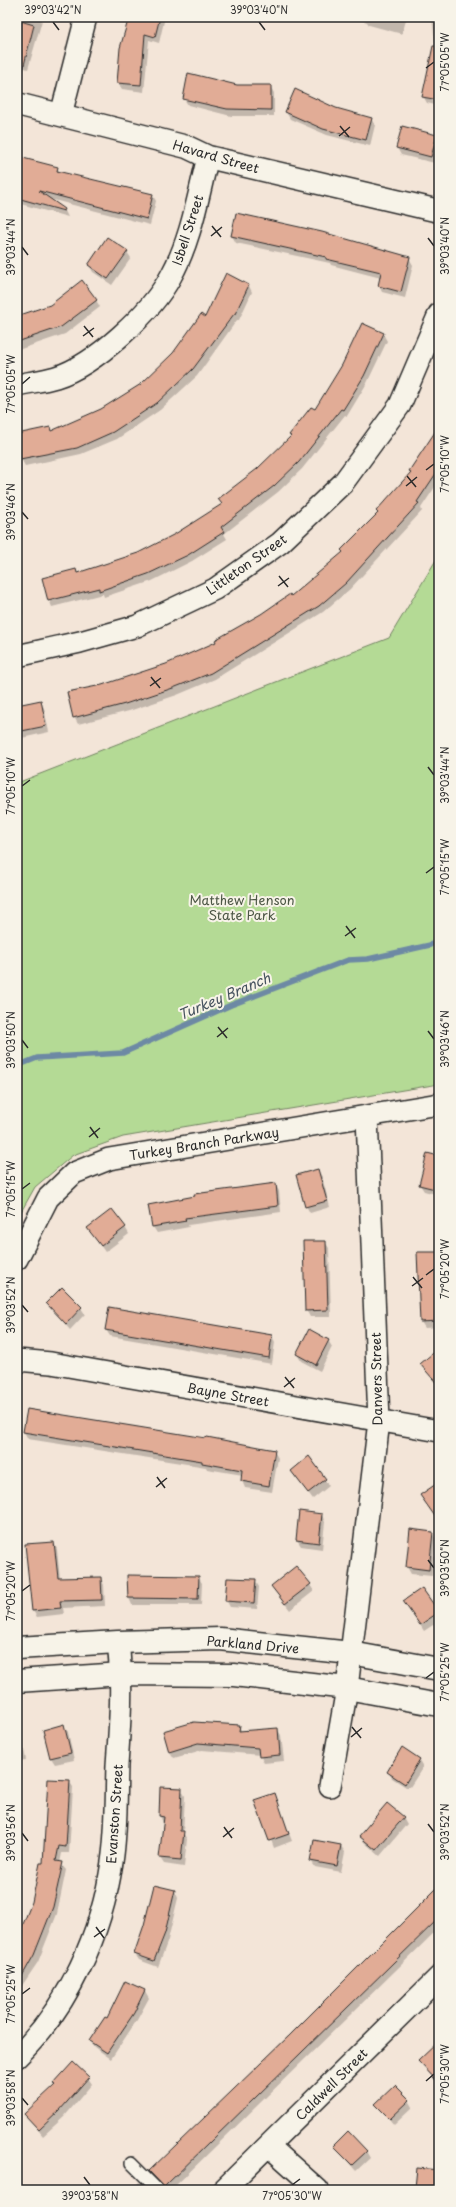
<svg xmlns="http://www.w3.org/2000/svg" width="456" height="2207" font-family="'Playpen Sans',sans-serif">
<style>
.green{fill:#b4da95;stroke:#708260}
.shadow{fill:#0003}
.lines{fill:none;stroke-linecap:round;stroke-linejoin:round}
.stream{stroke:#6d89a4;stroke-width:5.5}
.building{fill:#e1ac96;stroke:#2b2b2b}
.service-casing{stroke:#2b2b2b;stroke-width:14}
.minor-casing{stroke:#2b2b2b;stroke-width:24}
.tertiary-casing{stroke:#2b2b2b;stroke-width:25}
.service{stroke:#f7f3e8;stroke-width:11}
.minor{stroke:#f7f3e8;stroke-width:21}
.tertiary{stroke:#f7f3e8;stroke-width:22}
.ticks{fill:none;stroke:#2b2b2b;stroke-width:1.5}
.labels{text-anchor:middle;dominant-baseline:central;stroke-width:4;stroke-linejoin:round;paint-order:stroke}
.street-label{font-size:13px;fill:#2b2b2b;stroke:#f7f3e8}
.park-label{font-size:13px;fill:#4d5746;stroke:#f7f3e8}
.water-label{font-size:14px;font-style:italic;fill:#46525e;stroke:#f7f3e8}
.neatline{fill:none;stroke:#2b2b2b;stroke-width:1.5}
.ticks-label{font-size:10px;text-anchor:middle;fill:#2b2b2b}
</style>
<rect width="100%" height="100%" fill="#f3e5d8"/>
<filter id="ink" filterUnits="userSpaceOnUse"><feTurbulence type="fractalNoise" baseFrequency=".025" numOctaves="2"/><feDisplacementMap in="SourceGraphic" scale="8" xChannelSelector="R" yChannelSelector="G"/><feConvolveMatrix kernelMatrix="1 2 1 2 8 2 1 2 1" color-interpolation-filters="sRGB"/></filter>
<g filter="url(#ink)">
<path class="green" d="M439 555V1084L123 1137 73 1155 35 1187 17 1219V783L389 638Z"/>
<path class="shadow" d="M17 17H43L28 69 17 66Z
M130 17H165L159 43 149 40 144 92 122 89 118 83Z
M349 17H407L402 34 369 25 367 22Z
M432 17H439V52L435 45Z
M439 68V106L427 103 423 96Z
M237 86H270L274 93V116H231L188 105 184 99Z
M336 109 371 119 375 125 370 146 327 135 290 119 286 112Z
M436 136 439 140V148L435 163 401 155 397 148Z
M57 168 60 173 152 194 156 201 150 225 50 199 64 209 68 217 17 203V183Z
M232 236 409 258 413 265 405 298 382 292 379 286 381 278 331 265 330 263 236 243Z
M127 252 131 258 112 285 93 272 89 265Z
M249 286 252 292 239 320H237L197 376 160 410 117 439 81 454 25 466 21 459 17 435 50 428 52 432 102 410 141 384 174 354 206 318Z
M96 300 100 307 65 334 21 349 17 345V317Z
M383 334 387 341 367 383 347 416 345 415 302 469 278 492 224 534 227 539 192 561 152 581 104 597 103 594 52 607 49 600 76 570 78 574 138 554 175 535 223 505 219 499 257 470 292 437 290 435 315 411Z
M439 426V481L421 508 422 511 350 589 323 612 215 679 177 695 129 711 78 724 74 717 103 686 166 665 218 643 291 598 344 552 378 513 411 474 410 471Z
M17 586 20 591 23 614 17 615Z
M40 702 44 708 49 732 17 739V707Z
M439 1157V1195L424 1191 420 1185Z
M318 1170 322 1177 330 1207 310 1213 306 1206Z
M275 1184 279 1191 281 1212 188 1225 189 1227 157 1233 153 1227Z
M125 1227 129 1234 105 1252 88 1228Z
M325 1242 329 1248 331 1317H310L306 1310Z
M439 1253V1327L425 1328 421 1322Z
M62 1288 81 1308 85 1314 70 1330 47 1303Z
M106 1330 272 1336 275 1342 272 1364 110 1336Z
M328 1340 332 1347 320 1371 301 1361 297 1354Z
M439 1352V1387L422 1364Z
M24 1432 274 1451 278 1458 272 1492 245 1488 242 1481 243 1475 207 1469 206 1467 28 1439Z
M309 1458 329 1486 313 1499 292 1471Z
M322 1515 325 1522 322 1549 301 1546 297 1540Z
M432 1533 436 1539 432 1576 411 1574 407 1567Z
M54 1543 57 1549 60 1579 101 1578 104 1585 105 1606 63 1608 64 1614 37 1617 33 1611Z
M128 1576 198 1577 202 1583 201 1605H132L129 1598Z
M255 1580 259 1587 257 1609 230 1607 226 1600Z
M310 1585 314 1591 290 1610 276 1592Z
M422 1589 439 1614V1621L424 1631 409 1608Z
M64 1726 68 1732 74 1760 55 1764 51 1758Z
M239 1726 242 1732 277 1729 281 1735 284 1761 264 1763 260 1755 202 1750 174 1758 170 1752Z
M17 1733 22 1739 26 1760 17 1761Z
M419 1760 423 1767 410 1787H406L392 1778 388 1772Z
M69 1781 73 1787 69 1853H62L60 1863 66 1870 57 1914 38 1962 17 1993V1941L33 1902Z
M161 1788 181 1789 185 1796 183 1833 187 1839 184 1867 164 1864 160 1858 163 1823 160 1816Z
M274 1794 292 1841 274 1848 256 1800Z
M403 1817 407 1824 380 1856 364 1842 361 1836Z
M341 1846 345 1852 341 1872 315 1867 311 1861Z
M439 1887V1928L171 2190H166L151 2172Z
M175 1891 178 1898 168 1940 158 1967 139 1960 135 1954Z
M126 1982 145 1991 149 1998 137 2020 111 2059 94 2047 90 2041 108 2020Z
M439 2045V2081L437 2083 420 2062Z
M88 2078 92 2084 64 2117 43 2136 25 2114 55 2086 54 2084Z
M409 2100 413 2107 394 2125 377 2104Z
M334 2146 366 2151 370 2158 356 2171Z
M17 2148 22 2155 17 2159Z
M418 2169 439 2171V2190H417Z
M139 2182 147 2190H131Z"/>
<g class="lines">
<path class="stream" d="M17 1066 37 1058 123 1053 231 1005 348 960 368 959 430 945 439 940"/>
</g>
<path class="building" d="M129 17H160L155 37 145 34 141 85 117 83 120 48Z
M17 20 34 25 22 73H17Z
M433 46H439V100L422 97Z
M188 73 237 85H271V110L227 109 183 99Z
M295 89 336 108 372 118 366 140 323 129 285 112Z
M402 126 437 135 431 157 396 148Z
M23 158 58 167 57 171 153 194 147 219 39 191 65 209 64 211 17 198V176Z
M236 213 322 232 410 257 401 292 378 286 381 272 326 259V257L231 236Z
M107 237 128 251 108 279 88 265Z
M226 273 249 285 235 314H234L193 369 157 403 113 432 77 448 20 459 17 434 50 427 51 431 101 409 141 384 173 353 201 314 205 317Z
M82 280 97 300 61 327 17 342V316L50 305Z
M362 323 384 333 364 376 343 410 341 409 299 462 274 486 221 527 224 532 188 555 148 574 99 591V588L48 601 42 578 76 569 77 573 138 553 175 534 222 504 218 499 257 469 291 436 289 435 311 407 315 409 342 365Z
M439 426V469L417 502 419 503 346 583 319 606 211 673 173 688 125 704 73 718 67 692 102 685 166 664 216 642 215 640 261 614 290 594 291 596 343 552 341 550 378 513 376 511 411 472 409 471Z
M41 700 46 726 17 732V705Z
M427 1153 439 1156V1190L419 1185Z
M318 1169 327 1201 305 1207 296 1175Z
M276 1183 278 1206 185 1218 186 1221 152 1227 148 1205 195 1196 194 1194Z
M112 1209 126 1227 101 1246 87 1228Z
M303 1241H326L328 1310 305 1311Z
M417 1252H439V1321L420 1322Z
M62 1287 82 1307 66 1324 46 1303Z
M109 1307 272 1335 269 1358 105 1330Z
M309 1329 329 1340 316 1365 296 1354Z
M439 1348V1386L420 1364Z
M27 1409 206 1438 207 1437 275 1450 269 1486 241 1481 242 1470 202 1463V1461L23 1432Z
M309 1456 326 1479 308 1493 291 1471Z
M439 1482V1522L420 1495Z
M299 1511 322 1514 319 1543 296 1540Z
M410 1529 433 1532 429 1570 406 1567Z
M54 1542 58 1578 101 1577 102 1600 60 1601 61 1608 32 1611 25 1544Z
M296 1566 311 1584 285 1604 271 1586Z
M127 1575 199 1576 198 1599 128 1598Z
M227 1578 256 1579 254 1603 225 1601Z
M422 1588 439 1612 420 1625 403 1601Z
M194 1722 240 1725 239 1731 278 1728 280 1755 259 1757 258 1748 198 1743 169 1752 163 1731Z
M64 1724 71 1753 50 1758 43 1730Z
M402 1747 420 1759 405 1784 387 1772Z
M48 1779 70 1780 66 1847 59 1846 56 1861 63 1862 53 1907 34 1955 17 1985V1939L32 1902 40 1863H43Z
M160 1787 182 1788 180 1831H184L181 1860 159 1858 164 1817 159 1816Z
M275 1793 289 1834 269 1841 254 1800Z
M387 1803 404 1817 376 1850 359 1836Z
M314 1840 341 1845 337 1866 310 1861Z
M154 1885 175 1890 165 1933 154 1961 134 1954 144 1925Z
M439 1886V1918L164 2187 149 2171 290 2035Z
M125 1981 145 1990 134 2013 107 2053 89 2041 105 2017 107 2018Z
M439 2041V2083L418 2061Z
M73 2062 89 2077 60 2110 39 2130 24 2114 55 2085 53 2084Z
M395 2085 410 2100 390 2119 375 2104Z
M348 2131 367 2151 352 2165 333 2146Z
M417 2168 439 2170V2190L415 2188Z"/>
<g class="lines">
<g class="service-casing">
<path id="service" d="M131 2163 158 2190"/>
</g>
<g class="minor-casing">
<path id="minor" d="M61 115 86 17
M17 385C30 382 43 381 56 377 95 365 152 312 171 276 191 240 198 196 208 157
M17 656 80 642 137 626 215 589 280 543 343 483 400 405 439 314
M17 1259 48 1198 74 1173 109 1159 439 1104
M17 1360 51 1363 439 1431
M330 1786 347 1688 379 1421 367 1116
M17 2057C69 2006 102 1933 112 1862 117 1830 116 1797 117 1765 120 1723 123 1683 118 1642
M269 2146 318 2190
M223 2190 439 1977"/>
</g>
<g class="tertiary-casing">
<path id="tertiary" d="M17 104 187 147 208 157 439 211
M17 1648 118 1642 220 1639 351 1653 439 1669
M17 1681 122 1674 234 1675 347 1688 439 1705"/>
</g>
<use href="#service" class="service"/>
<use href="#minor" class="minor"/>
<use href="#tertiary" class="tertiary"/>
</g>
</g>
<path class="ticks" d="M53 22 59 30M259 22 265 30M426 68 434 62M340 126 349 137M339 136 350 127M212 226 221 237M211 236 222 227M428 238 434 246M22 247 28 255M84 326 93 337M83 336 94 328M22 384 30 377M426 470 434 464M407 476 416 487M406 486 417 477M22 512 28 519M279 576 288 587M278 586 289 578M151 677 160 688M150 686 161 678M428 767 434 775M22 786 30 780M426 873 434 867M346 926 355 938M345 936 356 928M218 1027 227 1038M428 1031 434 1039M217 1037 228 1028M22 1040 28 1048M90 1127 98 1138M89 1137 100 1128M22 1189 30 1183M426 1275 434 1269M413 1277 422 1288M412 1286 423 1278M22 1305 28 1312M285 1377 294 1388M284 1387 295 1378M157 1477 165 1488M156 1487 167 1478M428 1560 434 1568M22 1591 30 1585M426 1678 434 1672M352 1727 361 1738M351 1737 362 1728M428 1824 434 1832M224 1827 232 1838M22 1833 28 1841M223 1837 234 1828M96 1927 104 1938M94 1937 105 1929M22 1994 30 1988M426 2081 434 2074M22 2098 28 2105M84 2177 90 2185M292 2185 300 2179"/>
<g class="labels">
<g class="street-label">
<text transform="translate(216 156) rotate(16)">Havard Street</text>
<text transform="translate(187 230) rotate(-72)">Isbell Street</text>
<text transform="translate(246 564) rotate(-35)">Littleton Street</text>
<text transform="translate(204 1143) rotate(-9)">Turkey Branch Parkway</text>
<text transform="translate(376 1379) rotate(-91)">Danvers Street</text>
<text transform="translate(228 1394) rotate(10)">Bayne Street</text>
<text transform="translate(253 1644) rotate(5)">Parkland Drive</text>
<text transform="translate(114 1814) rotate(-86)">Evanston Street</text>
<text transform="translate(331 2084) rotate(-45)">Caldwell Street</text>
</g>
<g class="park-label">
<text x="242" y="899">Matthew Henson<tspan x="242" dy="15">State Park</tspan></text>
</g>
<g class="water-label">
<text transform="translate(224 996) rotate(-23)">Turkey Branch</text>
</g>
</g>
<rect width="456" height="2207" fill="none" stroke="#f7f3e8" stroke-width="44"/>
<rect x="22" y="22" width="412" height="2163" class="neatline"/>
<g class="ticks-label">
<text x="53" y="14">39°03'42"N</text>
<text x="259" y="14">39°03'40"N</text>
<text transform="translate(445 62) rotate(-90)" y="4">77°05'05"W</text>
<text transform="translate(445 246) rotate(-90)" y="4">39°03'40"N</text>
<text transform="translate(11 247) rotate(-90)" y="4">39°03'44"N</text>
<text transform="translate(11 384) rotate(-90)" y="4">77°05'05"W</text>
<text transform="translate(445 464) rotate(-90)" y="4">77°05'10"W</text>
<text transform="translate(11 512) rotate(-90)" y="4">39°03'46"N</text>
<text transform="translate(445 775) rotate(-90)" y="4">39°03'44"N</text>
<text transform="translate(11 786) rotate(-90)" y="4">77°05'10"W</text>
<text transform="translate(445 867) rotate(-90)" y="4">77°05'15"W</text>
<text transform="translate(445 1039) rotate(-90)" y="4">39°03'46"N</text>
<text transform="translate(11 1040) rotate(-90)" y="4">39°03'50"N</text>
<text transform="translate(11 1189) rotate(-90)" y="4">77°05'15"W</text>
<text transform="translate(445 1269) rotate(-90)" y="4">77°05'20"W</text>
<text transform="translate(11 1305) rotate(-90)" y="4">39°03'52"N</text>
<text transform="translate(445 1568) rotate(-90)" y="4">39°03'50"N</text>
<text transform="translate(11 1591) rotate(-90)" y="4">77°05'20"W</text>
<text transform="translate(445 1672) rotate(-90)" y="4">77°05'25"W</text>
<text transform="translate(445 1832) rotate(-90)" y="4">39°03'52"N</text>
<text transform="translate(11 1833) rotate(-90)" y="4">39°03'56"N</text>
<text transform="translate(11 1994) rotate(-90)" y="4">77°05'25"W</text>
<text transform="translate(445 2074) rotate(-90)" y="4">77°05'30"W</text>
<text transform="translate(11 2098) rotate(-90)" y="4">39°03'58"N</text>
<text x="90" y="2200">39°03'58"N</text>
<text x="292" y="2200">77°05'30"W</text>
</g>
</svg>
